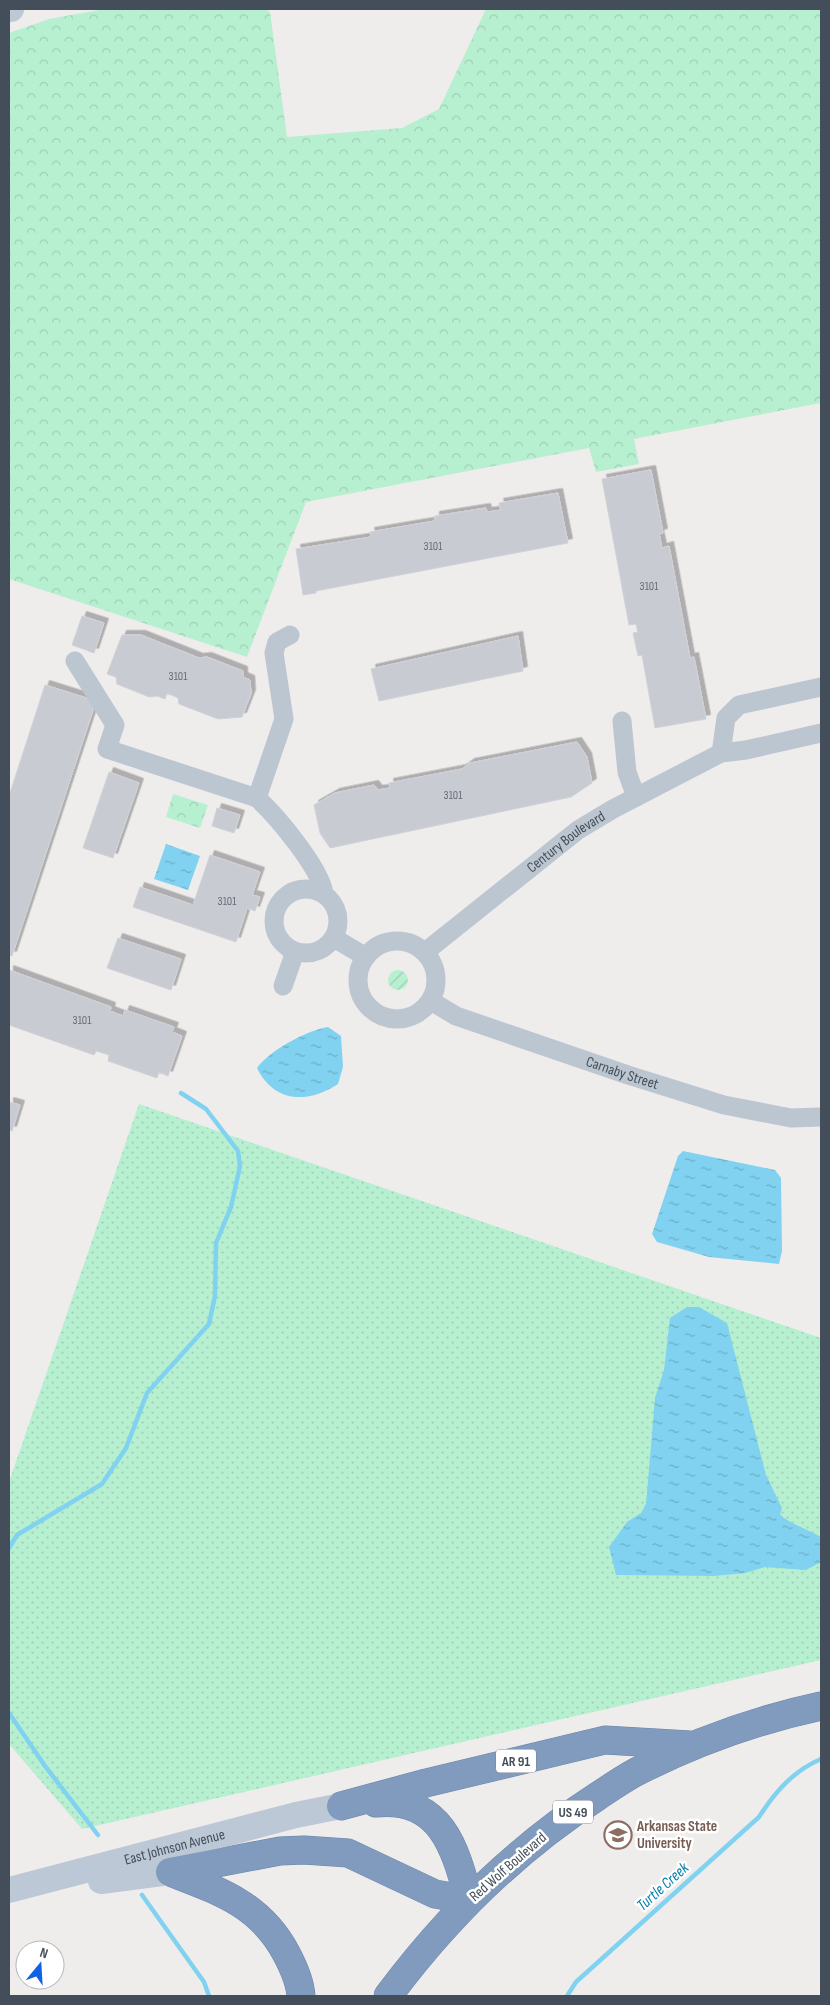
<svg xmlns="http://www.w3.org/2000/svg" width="830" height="2005" font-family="'Sofia Sans Condensed',sans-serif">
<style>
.grass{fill:url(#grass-dots)}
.forest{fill:url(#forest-crowns)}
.garden{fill:url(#garden-furrows)}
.water{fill:url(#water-ripples)}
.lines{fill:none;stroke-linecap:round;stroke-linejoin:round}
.stream{stroke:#81d2f0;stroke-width:4.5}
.building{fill:#c9cbd2;stroke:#d0d2d8;filter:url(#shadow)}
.highway-casing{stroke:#6c86aa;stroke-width:29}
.street{stroke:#bcc6d0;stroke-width:19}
.secondary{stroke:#bdc8d7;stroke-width:26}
.highway{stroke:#819bbe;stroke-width:28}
.labels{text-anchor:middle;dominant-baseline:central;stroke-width:5;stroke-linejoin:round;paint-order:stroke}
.number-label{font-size:12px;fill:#656d78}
.shield{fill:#fff;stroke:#7c838c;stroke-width:1}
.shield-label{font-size:14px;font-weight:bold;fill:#444e5a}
.street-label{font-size:15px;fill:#444e5a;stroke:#fff}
.education-label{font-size:15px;font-weight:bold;fill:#785e54;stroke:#fff;text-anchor:start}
.water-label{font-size:16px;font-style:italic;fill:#057fac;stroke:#fff}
</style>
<defs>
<pattern id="grass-dots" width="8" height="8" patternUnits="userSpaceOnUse" patternTransform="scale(1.25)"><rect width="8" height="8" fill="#b7f0d0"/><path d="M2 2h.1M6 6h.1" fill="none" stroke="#9fcfb5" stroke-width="1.8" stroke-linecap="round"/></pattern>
<pattern id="forest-crowns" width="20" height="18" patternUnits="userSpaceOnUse" patternTransform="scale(1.25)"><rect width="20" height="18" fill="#b7f0d0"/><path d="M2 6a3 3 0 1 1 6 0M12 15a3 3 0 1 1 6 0" fill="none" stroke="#9fcfb5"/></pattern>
<pattern id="garden-furrows" width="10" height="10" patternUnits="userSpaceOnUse" patternTransform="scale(1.25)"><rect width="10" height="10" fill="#b7f0d0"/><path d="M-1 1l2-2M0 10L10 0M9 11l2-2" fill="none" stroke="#9fcfb5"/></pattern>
<pattern id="water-ripples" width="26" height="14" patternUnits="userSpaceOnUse" patternTransform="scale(1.25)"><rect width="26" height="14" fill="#81d2f0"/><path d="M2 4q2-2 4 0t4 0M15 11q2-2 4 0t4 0" fill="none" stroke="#6badc5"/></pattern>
<filter id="shadow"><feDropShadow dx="4.5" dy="-4.5" stdDeviation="0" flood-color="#0004"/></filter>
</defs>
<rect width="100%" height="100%" fill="#efecec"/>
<path class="grass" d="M139 1104 821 1338V1660L82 1829 9 1744V1482Z"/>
<path class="forest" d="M105 9H265L270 12 287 137 402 128 439 109 486 9H821V403L634 439 639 464 596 472 589 448 306 502 247 657 9 579V33L49 19Z
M173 794 208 805 200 828 166 817Z"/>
<path class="garden" d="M388 980a10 10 0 1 1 20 0a10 10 0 1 1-20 0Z"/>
<path class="water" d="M166 844 200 856 188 890 154 879Z
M328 1027 341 1036 343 1067 338 1084C308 1104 274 1103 257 1068 269 1051 307 1030 328 1027Z
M683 1151 775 1170 781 1178 782 1251 779 1264 709 1257 657 1242 652 1234 678 1156Z
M687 1307H699L727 1323 766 1475 782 1508 780 1514C786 1522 811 1531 821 1537V1562L806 1570 765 1567 745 1573 714 1576 616 1575 609 1547 627 1522 641 1513 646 1504 655 1398 664 1370 670 1318Z"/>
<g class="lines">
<path class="stream" d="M9 1548 17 1535 102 1484 126 1448 147 1393 209 1324 215 1296 216 1243 231 1207 240 1166 238 1151 206 1109 181 1093
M9 1713 45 1766 98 1835
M142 1895 204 1982 209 1996
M567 1996 576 1982 759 1817C775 1792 793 1771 821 1759"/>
</g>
<path class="building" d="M651 470 663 533 659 534 662 548 669 546 690 658 694 657 706 719 655 728 642 655 638 656 633 633 638 632 636 624 629 625 602 479Z
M558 493 568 543 316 591V593L303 595 296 549 371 537 370 532 435 521V516L486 508 487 512 501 510 499 503Z
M82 616 104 623 94 653 72 645Z
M122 635H141L199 658 207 657 243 671V677L250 680 251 694 242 717 218 719 179 704 178 698 167 693 165 699 157 696 149 697 117 684 116 677 107 674Z
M518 636 523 671 379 701 371 669Z
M45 685 96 701 12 956 9 955V796Z
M577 742 587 757 592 783 571 797 330 848 320 833 314 805 335 793 374 785 378 790 390 788 389 783 462 769 470 763Z
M109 772 139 783 113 858 83 848Z
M217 808 240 815 234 833 212 826Z
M210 855 260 872 252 895 260 897 255 911 247 908 236 942 133 907 140 887 193 905Z
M118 938 181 959 171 990 107 968Z
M9 970 111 1007 110 1011 123 1016 125 1010 174 1027 172 1032 182 1036 168 1076 159 1072 157 1078 108 1061 109 1055 96 1051 94 1055 9 1025Z
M9 1102 20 1105 12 1131 9 1130Z"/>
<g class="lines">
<g class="highway-casing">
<path id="highway" d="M376 1803C441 1797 455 1847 469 1900
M341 1806 426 1783 605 1740 690 1745
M170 1872 280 1851 304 1850 348 1853 435 1894 469 1900
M170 1872C219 1891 260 1904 286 1953 293 1966 300 1981 301 1996
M388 1996C446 1918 516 1849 598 1796 610 1788 623 1779 636 1772 695 1742 756 1720 821 1706"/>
</g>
<g class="street">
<path d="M75 661 115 725 107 749 257 798C277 816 320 868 324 893"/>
<path d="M622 721 627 772 636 797"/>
<path d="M721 753 726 718 739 705 821 687"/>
<path d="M257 798 284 719 274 653 277 642 290 635"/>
<circle cx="306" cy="921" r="32"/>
<path d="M334 938 366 957"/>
<circle cx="397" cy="980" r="39"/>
<path id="s1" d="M425 952 578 830 613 809 721 753 746 750 821 733"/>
<path d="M283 986 295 952"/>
<path id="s2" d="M431 1001 456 1016 628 1075 724 1105 791 1118 821 1117"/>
</g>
<g class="secondary">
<path d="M9 9H11"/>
<path d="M101 1881 170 1872"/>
<path id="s3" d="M9 1890 296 1815 341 1806"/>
</g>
<use href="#highway" class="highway"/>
</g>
<defs>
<g id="university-ring" transform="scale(1.4375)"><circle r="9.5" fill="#fff" stroke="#8d6e63" stroke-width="1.5"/><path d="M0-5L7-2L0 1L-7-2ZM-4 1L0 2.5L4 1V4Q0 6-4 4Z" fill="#8d6e63"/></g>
</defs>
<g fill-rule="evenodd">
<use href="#university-ring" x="618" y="1835"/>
</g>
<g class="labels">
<g class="number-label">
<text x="433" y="546">3101</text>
<text x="649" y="586">3101</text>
<text x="178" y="676">3101</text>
<text x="453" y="795">3101</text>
<text x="227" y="901">3101</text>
<text x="82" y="1020">3101</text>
</g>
<g class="shield">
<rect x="496" y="1749.5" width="40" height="23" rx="4"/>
<rect x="553" y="1800.5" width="40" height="23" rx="4"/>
</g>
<g class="shield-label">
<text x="516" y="1761">AR 91</text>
<text x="573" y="1812">US 49</text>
</g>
<g class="street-label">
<text stroke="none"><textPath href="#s1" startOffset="179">Century Boulevard</textPath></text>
<text stroke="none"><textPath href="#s2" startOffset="205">Carnaby Street</textPath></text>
<text stroke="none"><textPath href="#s3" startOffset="171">East Johnson Avenue</textPath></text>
<text transform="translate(508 1867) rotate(-41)">Red Wolf Boulevard</text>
</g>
<g class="education-label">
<text x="637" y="1826">Arkansas State<tspan x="637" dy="17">University</tspan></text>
</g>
<g class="water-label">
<text transform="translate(663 1887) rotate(-42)">Turtle Creek</text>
</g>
</g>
<rect width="830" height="2005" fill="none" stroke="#444e5a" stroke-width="20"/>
<g transform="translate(40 1965) rotate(18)"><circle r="24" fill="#ffffff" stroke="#b4b8bd"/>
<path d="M0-4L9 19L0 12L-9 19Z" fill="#1061e6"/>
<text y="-8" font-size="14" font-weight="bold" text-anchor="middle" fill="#444e5a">N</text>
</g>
</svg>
